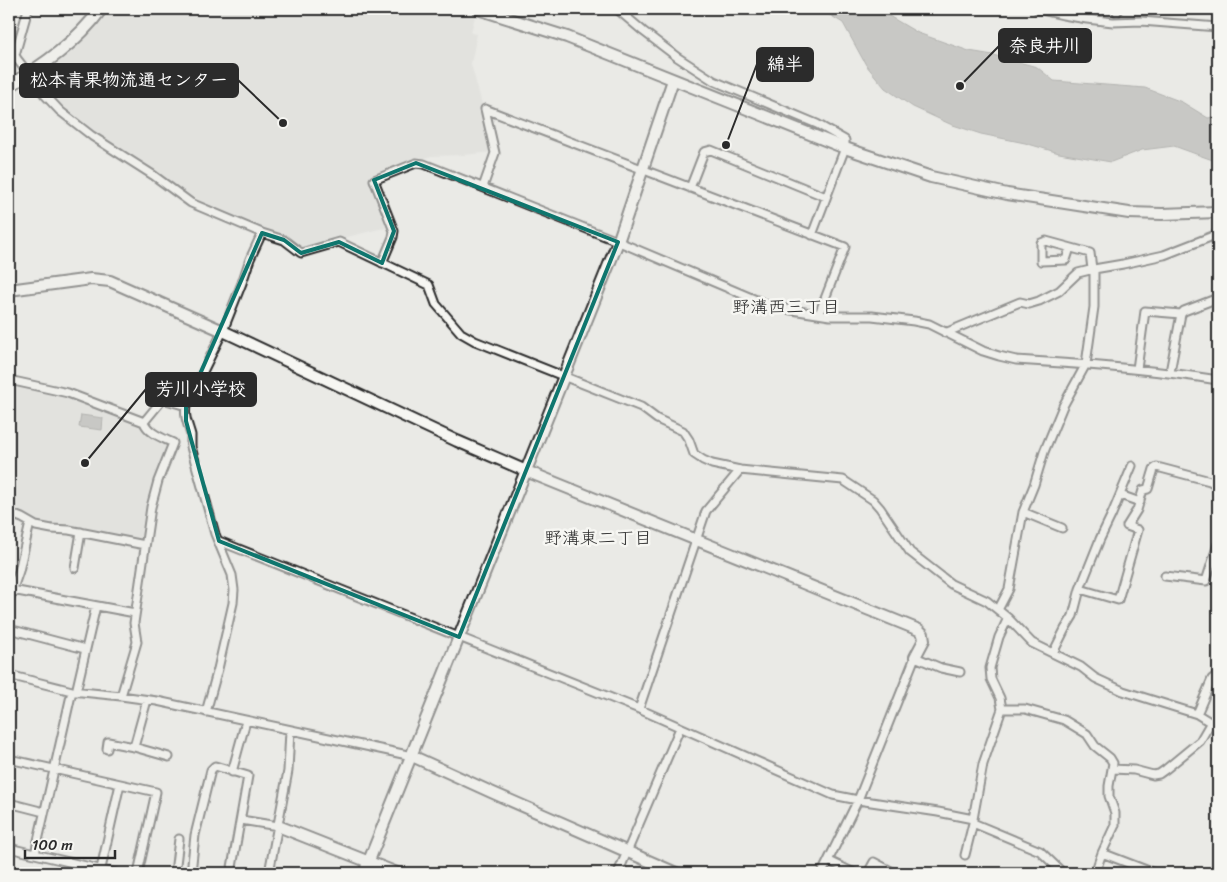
<svg xmlns="http://www.w3.org/2000/svg" width="1227" height="882" font-family="Sriracha,'Klee One',sans-serif">
<style>
.built{fill:#dadad6}
.water{fill:#a1a19e;stroke:#727270}
.lines{fill:none;stroke-linecap:round;stroke-linejoin:round}
.street-casing{stroke:#2b2b2b;stroke-width:11}
.secondary-casing{stroke:#2b2b2b;stroke-width:14}
.primary-casing{stroke:#2b2b2b;stroke-width:15}
.street{stroke:#f6f6f2;stroke-width:7}
.secondary{stroke:#f6f6f2;stroke-width:10}
.primary{stroke:#f6f6f2;stroke-width:11}
.marked{fill:none;stroke:#0f766e;stroke-width:4;stroke-linejoin:round}
.labels{text-anchor:middle;dominant-baseline:central;stroke-width:5;stroke-linejoin:round;paint-order:stroke}
.neighbourhood-label{font-size:18px;fill:#2b2b2b;stroke:#f6f6f2}
.leader{fill:none;stroke:#2b2b2b;stroke-width:2}
.callout-dot{fill:#2b2b2b;stroke:#f6f6f2;stroke-width:2}
.callout{fill:#2b2b2b;stroke:#2b2b2b;stroke-width:2}
.callout-label{font-size:18px;text-anchor:middle;font-weight:bold;fill:#fff}
</style>
<rect width="100%" height="100%" fill="#eaeae6"/>
<filter id="ink" filterUnits="userSpaceOnUse"><feTurbulence type="fractalNoise" baseFrequency=".02" numOctaves="2"/><feDisplacementMap in="SourceGraphic" scale="10" xChannelSelector="R" yChannelSelector="G"/><feConvolveMatrix kernelMatrix="1 2 1 2 8 2 1 2 1" color-interpolation-filters="sRGB"/></filter>
<g filter="url(#ink)">
<path class="built" d="M111 9H449L475 16 471 33 477 34 471 64 482 104 493 152 463 155 431 156 370 179 375 188 389 228 379 229 303 248 280 234 211 208 155 174 135 159 96 136 62 109V107L52 96 41 81 42 75 75 49 101 22Z
M9 382 67 396 137 422 144 432 168 443 169 446 143 538 141 540 59 525 50 526 33 521 9 510Z"/>
<path class="water" d="M820 9H877L918 33 969 51 993 55 1037 67 1054 81 1145 88 1182 102 1208 118 1218 116V162L1174 146 1142 150 1111 162 1059 153 1025 143 981 134 950 124 913 107 885 88 866 65 843 23Z
M81 415 103 418 102 430 79 427Z"/>
<g class="lines">
<g class="street-casing">
<path id="street" d="M28 9 15 55 17 59 45 95 60 111 92 136 153 175 191 203 262 233 284 240 301 253 339 242 429 285 436 304 461 333 475 341 641 407 657 419 683 431 689 440 694 454 703 460 712 464 740 470 843 480 873 500 880 508 910 552 951 584 987 601 1008 618 1032 643 1081 667 1095 678 1123 691 1197 714 1218 727
M617 9 643 31 677 57 714 81 817 124 845 140V148L812 235
M1037 9 1063 15 1087 19 1113 22 1141 21 1218 27
M1117 12V9
M485 109 845 247 819 314
M483 187 495 153 485 109
M690 188 704 152 711 150 826 197
M1070 248 1066 260 1041 261V243L1046 241 1090 253 1092 269
M382 263 393 237 394 231 374 180 416 163 424 164 612 239 773 307 830 316H872L914 321 929 324 983 351 999 356 1016 360C1084 364 1151 369 1218 380
M945 333 1020 302 1029 304 1039 301 1059 291 1078 273 1094 269 1123 264 1164 255 1218 234
M1137 369 1145 311 1181 314
M1170 372 1181 314 1184 311 1218 298
M9 380 68 393 144 422C148 433 163 438 173 443L158 481 151 507 134 623 137 642 121 696
M144 422 163 399 186 406
M1218 486 1215 484 1218 474
M1120 495 1140 502
M1023 512 1062 528
M9 513 22 518 36 526 52 529 69 530 145 545
M219 541 639 709 833 795 858 800 938 812 973 819V823L1040 851 1063 873
M75 568 81 532
M1165 576 1206 581 1218 544
M1080 589 1100 539 1112 514 1132 466
M12 590 135 613
M9 600 19 571 30 523
M998 610 1009 589 1023 512 1034 485 1044 452 1063 406 1086 364 1094 307V269
M9 629 85 649
M1053 653 1065 629 1073 616 1080 589 1118 600 1138 530 1127 526 1137 510 1143 490 1148 489 1154 469 1157 467 1210 481 1215 484
M9 675 72 691 121 696 157 701 412 756
M76 692 96 606
M147 700 134 747 169 757
M639 709 706 511 740 470
M1002 709H1025L1064 720 1087 734 1095 746 1110 758 1113 763 1109 786V796L1115 813V825L1102 853 1095 873
M206 712 218 669 233 603 234 590 232 575 215 534 191 447C191 443 191 439 191 435 188 424 184 417 186 406L223 331 242 283 250 259 262 233
M1197 714 1212 679 1216 676H1218
M107 749 108 742 134 747
M9 759 156 792 138 873
M1112 769 1134 770 1153 775 1159 774 1166 769 1200 741 1211 722
M232 772 246 721
M9 803 44 812
M973 819 983 764 1002 709 1000 698 991 679 990 668 999 637 1008 618
M241 820 278 826
M9 848 116 873
M1102 853 1154 873
M35 854 72 691
M965 855 973 823
M829 861 854 873
M100 873 120 784
M175 873 179 839
M191 873 195 835 211 770 215 766 248 776 231 873
M269 873 288 771 290 730
M618 873 680 728
M822 873 858 800 915 657 941 668 960 672
M868 873 874 862 895 873"/>
</g>
<g class="secondary-casing">
<path id="secondary" d="M478 9 567 37 845 148 931 177 1007 194 1129 213 1162 214 1218 212
M9 290 91 279 110 281 223 331 457 441 531 473 919 630 923 634 924 640 915 657
M412 756 491 792 676 873
M278 826 397 873
M364 873 618 242 673 80"/>
</g>
<g class="primary-casing">
<path id="primary" d="M9 86C44 65 77 42 101 9"/>
</g>
<use href="#street" class="street"/>
<use href="#secondary" class="secondary"/>
<use href="#primary" class="primary"/>
</g>
</g>
<path d="M0 0H1227V882H0ZM416 163 618 242 459 637 219 541 186 421V406L262 233 284 240 301 253 339 242 382 263 394 231 374 180Z" fill="#eaeae6" fill-opacity=".55" fill-rule="evenodd"/>
<path class="marked" d="M416 163 618 242 459 637 219 541 186 421V406L262 233 284 240 301 253 339 242 382 263 394 231 374 180Z"/>
<g class="labels">
<g class="neighbourhood-label">
<text x="786" y="307">野溝西三丁目</text>
<text x="598" y="538">野溝東二丁目</text>
</g>
</g>
<path class="leader" d="M960 86L999 46M726 145L757 64M283 123L238 80M85 463L146 389"/>
<g class="callout-dot">
<circle cx="960" cy="86" r="5"/>
<circle cx="726" cy="145" r="5"/>
<circle cx="283" cy="123" r="5"/>
<circle cx="85" cy="463" r="5"/>
</g>
<g class="callout">
<rect x="999" y="29" width="92" height="33" rx="5"/>
<rect x="757" y="48" width="56" height="33" rx="5"/>
<rect x="20" y="64" width="218" height="33" rx="5"/>
<rect x="146" y="373" width="110" height="33" rx="5"/>
</g>
<g class="callout-label">
<text x="1045" y="52">奈良井川</text>
<text x="785" y="70">綿半</text>
<text x="129" y="86">松本青果物流通センター</text>
<text x="201" y="395">芳川小学校</text>
</g>
<rect width="1227" height="882" fill="none" stroke="#f6f6f2" stroke-width="30"/>
<rect x="15" y="15" width="1197" height="852" fill="none" stroke="#2b2b2b" stroke-width="2" filter="url(#ink)"/>
<path d="M25 850v8h90v-8" fill="none" stroke="#2b2b2b" stroke-width="2.5"/>
<text x="32" y="850" font-size="15" fill="#2b2b2b" stroke="#f6f6f2" stroke-width="4" paint-order="stroke">100 m</text>
</svg>
